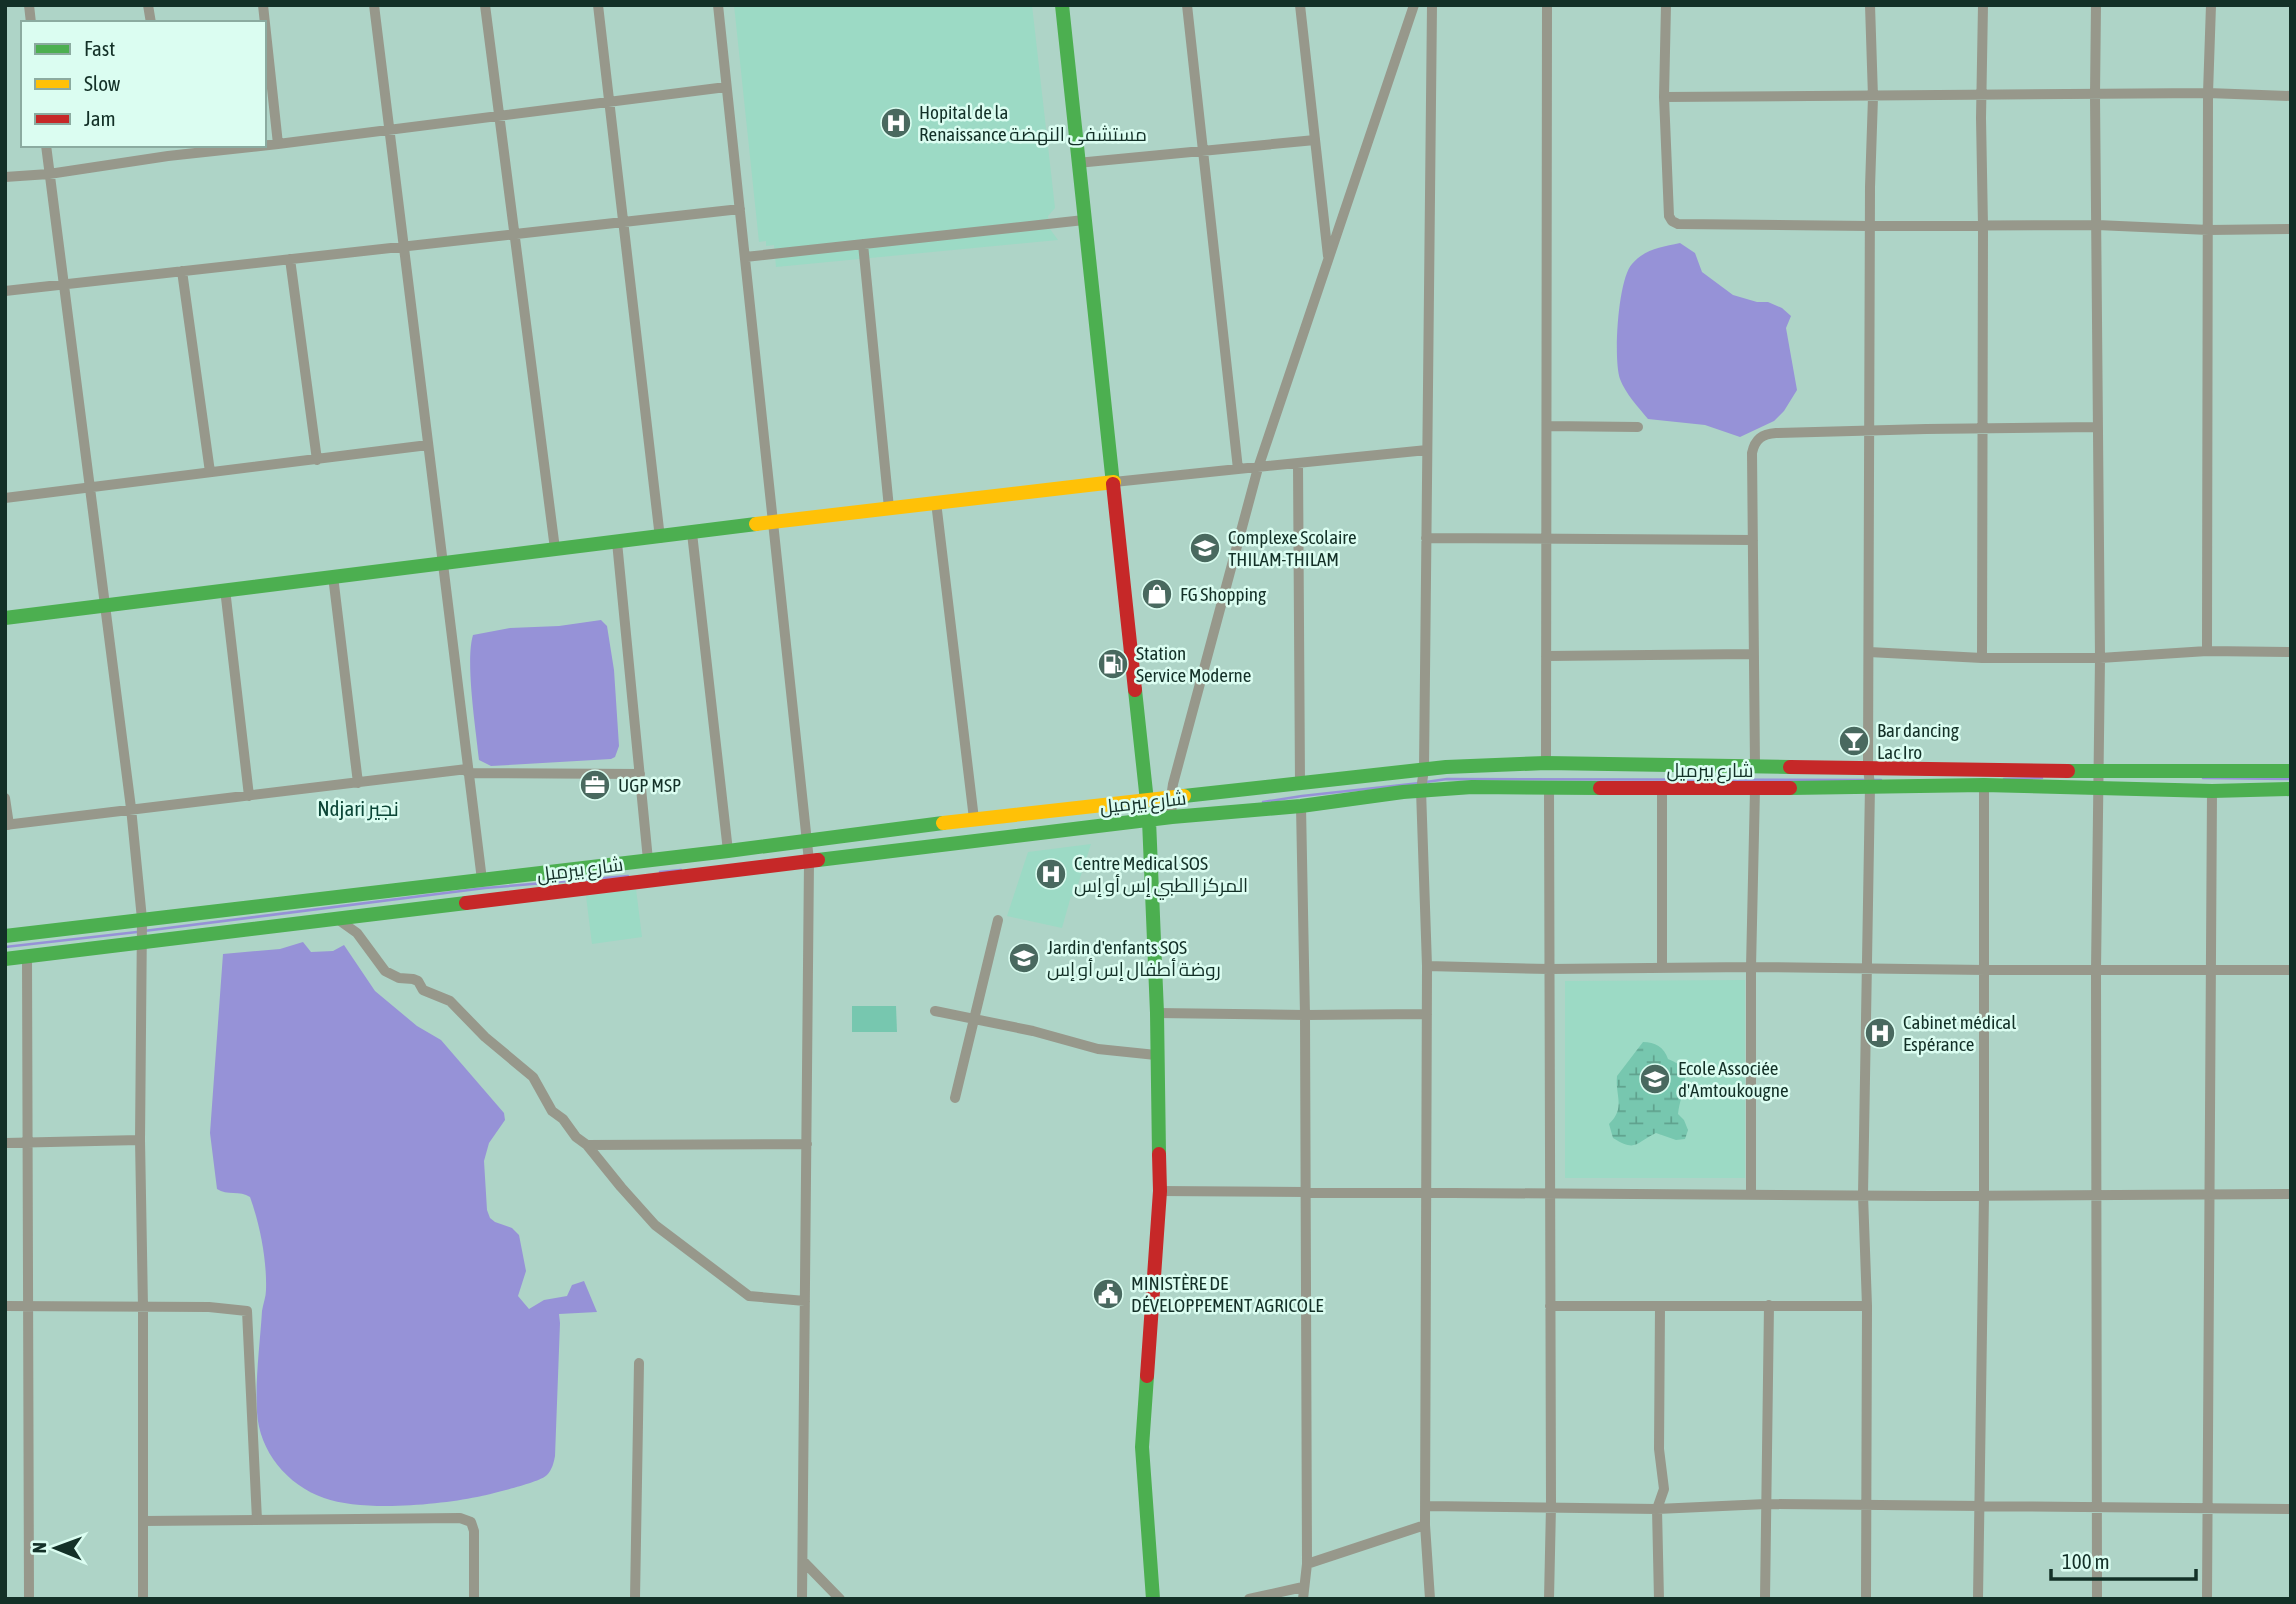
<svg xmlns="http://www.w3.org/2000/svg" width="2296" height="1604" font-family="'Asap Condensed',Cairo,sans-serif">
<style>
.built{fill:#9cdac5}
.wetland{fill:url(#wetland-marsh)}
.pitch{fill:#77c7af}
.water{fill:#9692d7}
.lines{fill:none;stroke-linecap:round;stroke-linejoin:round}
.stream{stroke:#9692d7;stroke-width:2.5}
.street{stroke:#97988b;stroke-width:10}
.fast{stroke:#4caf50;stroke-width:14}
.slow{stroke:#ffc107;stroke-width:14}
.jam{stroke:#c62828;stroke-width:14}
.labels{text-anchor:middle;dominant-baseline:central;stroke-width:5;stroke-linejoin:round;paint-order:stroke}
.poi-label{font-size:19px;fill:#133027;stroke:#dbfdf1;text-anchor:start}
.street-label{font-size:19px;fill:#133027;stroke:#dbfdf1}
.neighbourhood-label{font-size:21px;fill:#0b4536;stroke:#dbfdf1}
</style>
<defs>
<pattern id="wetland-marsh" width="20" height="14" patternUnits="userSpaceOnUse" patternTransform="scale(1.75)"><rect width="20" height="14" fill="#77c7af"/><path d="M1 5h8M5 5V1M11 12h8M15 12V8" fill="none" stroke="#60a28e"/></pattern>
</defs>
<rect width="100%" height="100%" fill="#aed4c7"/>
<path class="built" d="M734 5H1032L1055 208 1048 216 1050 229 1058 240 776 267 774 245 766 246V241L759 242Z
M1091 844 1074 897 1071 896 1062 928 1007 916 1028 852Z
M636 889 642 937 592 944 586 896Z
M1745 980V1178H1565V981Z"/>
<path class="wetland" d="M1643 1042C1655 1042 1664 1047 1668 1059 1698 1070 1680 1091 1678 1114L1684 1120 1688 1130 1685 1139 1676 1140 1656 1133C1636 1142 1637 1153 1613 1138L1609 1124C1626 1108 1615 1096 1617 1076Z"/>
<path class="pitch" d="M852 1006H896L897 1032H852Z"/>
<path class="water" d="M1680 243 1695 253 1702 272 1733 295 1757 302H1768L1782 308 1791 316 1786 328 1797 390 1784 411 1774 421 1740 437 1705 425 1648 419C1639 408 1625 393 1620 379 1613 359 1618 279 1632 264 1645 249 1661 247 1680 243Z
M601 620 607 626 614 670 619 746 615 757 611 759 491 766 479 760C476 730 465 661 473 635L510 628 559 626Z
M303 942 311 952 333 951 344 945 375 991 417 1026 441 1040 504 1113 505 1120 489 1143 484 1161 487 1210 490 1218 495 1222 512 1228 519 1235 526 1271 518 1296 529 1309 544 1300 567 1296 572 1285 584 1281 597 1312 559 1314 560 1323 555 1456C554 1462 552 1470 547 1475 539 1483 490 1494 477 1497 437 1505 363 1512 324 1498 287 1485 259 1451 257 1412 255 1379 260 1344 262 1311 263 1304 266 1297 266 1290 267 1260 260 1225 250 1197 240 1190 227 1196 217 1189L210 1133 223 954 280 949Z"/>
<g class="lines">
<path class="stream" d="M2203 778 2291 779
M2004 779 2042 778
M1426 782 1447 779 1881 780
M1263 802 1302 796 1420 783
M660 872 681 870
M144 931 485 888 628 876
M5 947 137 932"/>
<path class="street" d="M29 5 31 23
M148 5 151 23
M263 5 278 144
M374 5 482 880
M485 5 555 549
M598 5 660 538
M718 5 809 861 802 1599
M1187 5 1238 469 1427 450
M1300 5 1328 256
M1666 5 1664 97 1669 216 1672 221 1678 224 1869 226 2097 225 2209 230 2291 229
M2096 5 2095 95 2100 658 2096 970 2097 1599
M1664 97 2208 93 2291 96
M46 145 131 808 142 919 140 1140 143 1307V1599
M1077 163 1315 140
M5 177 49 174 168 156 278 144 726 87
M863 244 889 508
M745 257 1084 220
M290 259 317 460
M182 271 210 472
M5 291 740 209
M1547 426 1638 427
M1298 464 1300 784
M1114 482 1238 469
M5 498 428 445
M936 502 974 819
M692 533 728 851
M1426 538 1753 540
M617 542 648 860
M333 576 358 783
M225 589 249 796
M2207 651 2208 93 2211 5
M1869 652 1982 658H2100L2207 651 2291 652
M1546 656 1752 654
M1982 658 1983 226 1981 118 1983 5
M1546 763 1547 5
M1755 767 1752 453C1755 439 1762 434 1776 433L1926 429 2098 427
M468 773 640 774
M1549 789 1551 1506 1549 1599
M5 798 9 825
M1301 806 1305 1015 1307 1564 1303 1599
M1172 817 1171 798 1173 784 1258 468 1414 5
M5 825C159 805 313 789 467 769
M336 918 357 933 385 971 399 978 413 979 418 981 423 990 450 1001 485 1037 533 1077 552 1111 563 1119 576 1137 587 1145 621 1187 655 1225 749 1296 805 1301
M27 956 29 1599
M1427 966 1549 969 1751 967 1985 970H2291
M1662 967V789
M935 1011 1033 1031 1098 1049 1156 1055
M1157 1013 1305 1015 1427 1014
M955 1098 998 920
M5 1143 140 1140
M587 1145 807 1144
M1160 1191 1930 1196 2291 1194
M1751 1194V967L1755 789
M5 1306 209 1307 247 1311 257 1520
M1550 1306H1867
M1425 1506 1657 1509 1766 1504 2291 1509
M144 1521 460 1518 471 1522 474 1531V1599
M803 1561 840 1599
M1307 1564 1425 1525
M635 1599 639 1363
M1249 1599 1303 1587
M1430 1599 1425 1525 1427 966 1421 790 1424 769 1432 5
M1659 1599 1657 1509 1664 1489 1659 1449 1660 1306
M1765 1599 1769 1305
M1866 1599 1867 1306 1863 1195 1870 786 1868 767 1870 187 1873 97 1870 5
M1978 1599 1984 1196V785
M2207 1599 2212 791"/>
<path class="fast" d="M1062 5 1113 484
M5 618 756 524
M1135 690 1149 820 1157 1013 1159 1154
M2068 771H2291
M1790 788 1984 785 2212 791 2291 789
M1184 796 1446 767 1546 763 1790 767
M818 860 1172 817 1301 806 1403 792 1472 787 1600 788
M5 936 728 851 943 823
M5 959 466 903
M1147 1376 1142 1447 1153 1599"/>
<path class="slow" d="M756 524 1114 482
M943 823 1184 796"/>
<path class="jam" d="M1113 484 1135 690
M1790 767 2068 771
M1600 788H1790
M466 903 818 860
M1147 1376 1160 1191 1159 1154"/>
</g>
<defs>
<g id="hospital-disc" transform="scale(1.575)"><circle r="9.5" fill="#49695f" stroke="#dbfdf1"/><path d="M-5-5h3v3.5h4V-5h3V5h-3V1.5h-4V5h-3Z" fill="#fff"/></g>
<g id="school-disc" transform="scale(1.575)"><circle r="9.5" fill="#49695f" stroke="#dbfdf1"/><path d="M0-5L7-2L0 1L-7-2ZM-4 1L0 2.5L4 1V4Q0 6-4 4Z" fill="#fff"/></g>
<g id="shop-disc" transform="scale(1.575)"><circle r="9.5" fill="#49695f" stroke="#dbfdf1"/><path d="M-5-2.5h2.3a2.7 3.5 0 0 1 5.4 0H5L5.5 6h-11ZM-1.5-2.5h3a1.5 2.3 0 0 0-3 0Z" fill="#fff"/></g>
<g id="fuel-disc" transform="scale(1.575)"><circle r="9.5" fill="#49695f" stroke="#dbfdf1"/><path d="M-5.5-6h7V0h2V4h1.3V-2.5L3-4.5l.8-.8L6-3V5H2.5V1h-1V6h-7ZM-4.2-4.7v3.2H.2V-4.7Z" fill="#fff"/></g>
<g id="bar-disc" transform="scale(1.575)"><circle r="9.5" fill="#49695f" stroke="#dbfdf1"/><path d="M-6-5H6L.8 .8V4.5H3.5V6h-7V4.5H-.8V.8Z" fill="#fff"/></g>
<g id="office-disc" transform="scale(1.575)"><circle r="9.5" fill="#49695f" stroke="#dbfdf1"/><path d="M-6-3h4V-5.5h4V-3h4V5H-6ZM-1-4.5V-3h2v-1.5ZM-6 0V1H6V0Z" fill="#fff"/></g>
<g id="civic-disc" transform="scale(1.575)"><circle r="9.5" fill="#49695f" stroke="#dbfdf1"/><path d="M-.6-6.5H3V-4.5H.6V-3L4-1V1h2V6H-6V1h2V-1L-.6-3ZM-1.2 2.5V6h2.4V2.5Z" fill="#fff"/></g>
</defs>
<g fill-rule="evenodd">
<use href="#hospital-disc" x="896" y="123"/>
<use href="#school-disc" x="1205" y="548"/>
<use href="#shop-disc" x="1157" y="594"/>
<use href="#fuel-disc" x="1113" y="664"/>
<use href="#bar-disc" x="1854" y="741"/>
<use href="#office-disc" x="595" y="785"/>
<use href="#hospital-disc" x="1051" y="874"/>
<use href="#school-disc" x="1024" y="958"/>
<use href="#hospital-disc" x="1880" y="1033"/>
<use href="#school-disc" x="1655" y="1079"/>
<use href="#civic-disc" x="1108" y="1294"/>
</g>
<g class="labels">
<g class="poi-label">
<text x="919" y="112">Hopital de la<tspan x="919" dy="22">Renaissance مستشفى النهضة</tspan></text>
<text x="1228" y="537">Complexe Scolaire<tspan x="1228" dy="22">THILAM-THILAM</tspan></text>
<text x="1180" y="594">FG Shopping</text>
<text x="1136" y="653">Station<tspan x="1136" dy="22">Service Moderne</tspan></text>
<text x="1877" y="730">Bar dancing<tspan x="1877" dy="22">Lac Iro</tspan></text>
<text x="618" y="785">UGP MSP</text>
<text x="1074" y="863">Centre Medical SOS<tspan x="1074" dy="22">المركز الطبي إس أو إس</tspan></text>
<text x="1047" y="947">Jardin d'enfants SOS<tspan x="1047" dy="22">روضة أطفال إس أو إس</tspan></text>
<text x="1903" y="1022">Cabinet médical<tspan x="1903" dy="22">Espérance</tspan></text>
<text x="1678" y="1068">Ecole Associée<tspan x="1678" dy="22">d'Amtoukougne</tspan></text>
<text x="1131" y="1283">MINISTÈRE DE<tspan x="1131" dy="22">DÉVELOPPEMENT AGRICOLE</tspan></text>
</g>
<g class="street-label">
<text x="1710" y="770">شارع بيرميل</text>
<text transform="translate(1143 802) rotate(-6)">شارع بيرميل</text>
<text transform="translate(580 869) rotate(-7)">شارع بيرميل</text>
</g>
<g class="neighbourhood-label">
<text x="358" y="808">Ndjari نجير</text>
</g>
</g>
<rect width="2296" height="1604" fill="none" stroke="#133027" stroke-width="14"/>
<rect x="21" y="21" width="245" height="126" fill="#dbfdf1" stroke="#8baba0" stroke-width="2"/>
<rect x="35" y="44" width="35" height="10" fill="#4caf50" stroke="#8baba0" stroke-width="2"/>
<text x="84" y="56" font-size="21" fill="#133027">Fast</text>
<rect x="35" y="79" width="35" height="10" fill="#ffc107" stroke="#8baba0" stroke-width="2"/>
<text x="84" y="91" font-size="21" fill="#133027">Slow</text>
<rect x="35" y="114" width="35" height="10" fill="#c62828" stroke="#8baba0" stroke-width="2"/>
<text x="84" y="126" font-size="21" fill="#133027">Jam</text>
<g transform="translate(56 1548) rotate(271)" stroke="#dbfdf1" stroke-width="5" paint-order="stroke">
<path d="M0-5L12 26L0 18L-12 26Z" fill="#133027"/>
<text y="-10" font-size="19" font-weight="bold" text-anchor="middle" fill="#133027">N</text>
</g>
<path d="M2051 1569v10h145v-10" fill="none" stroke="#133027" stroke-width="3.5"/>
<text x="2062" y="1569" font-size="21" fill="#133027" stroke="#dbfdf1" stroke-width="5" paint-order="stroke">100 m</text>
</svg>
